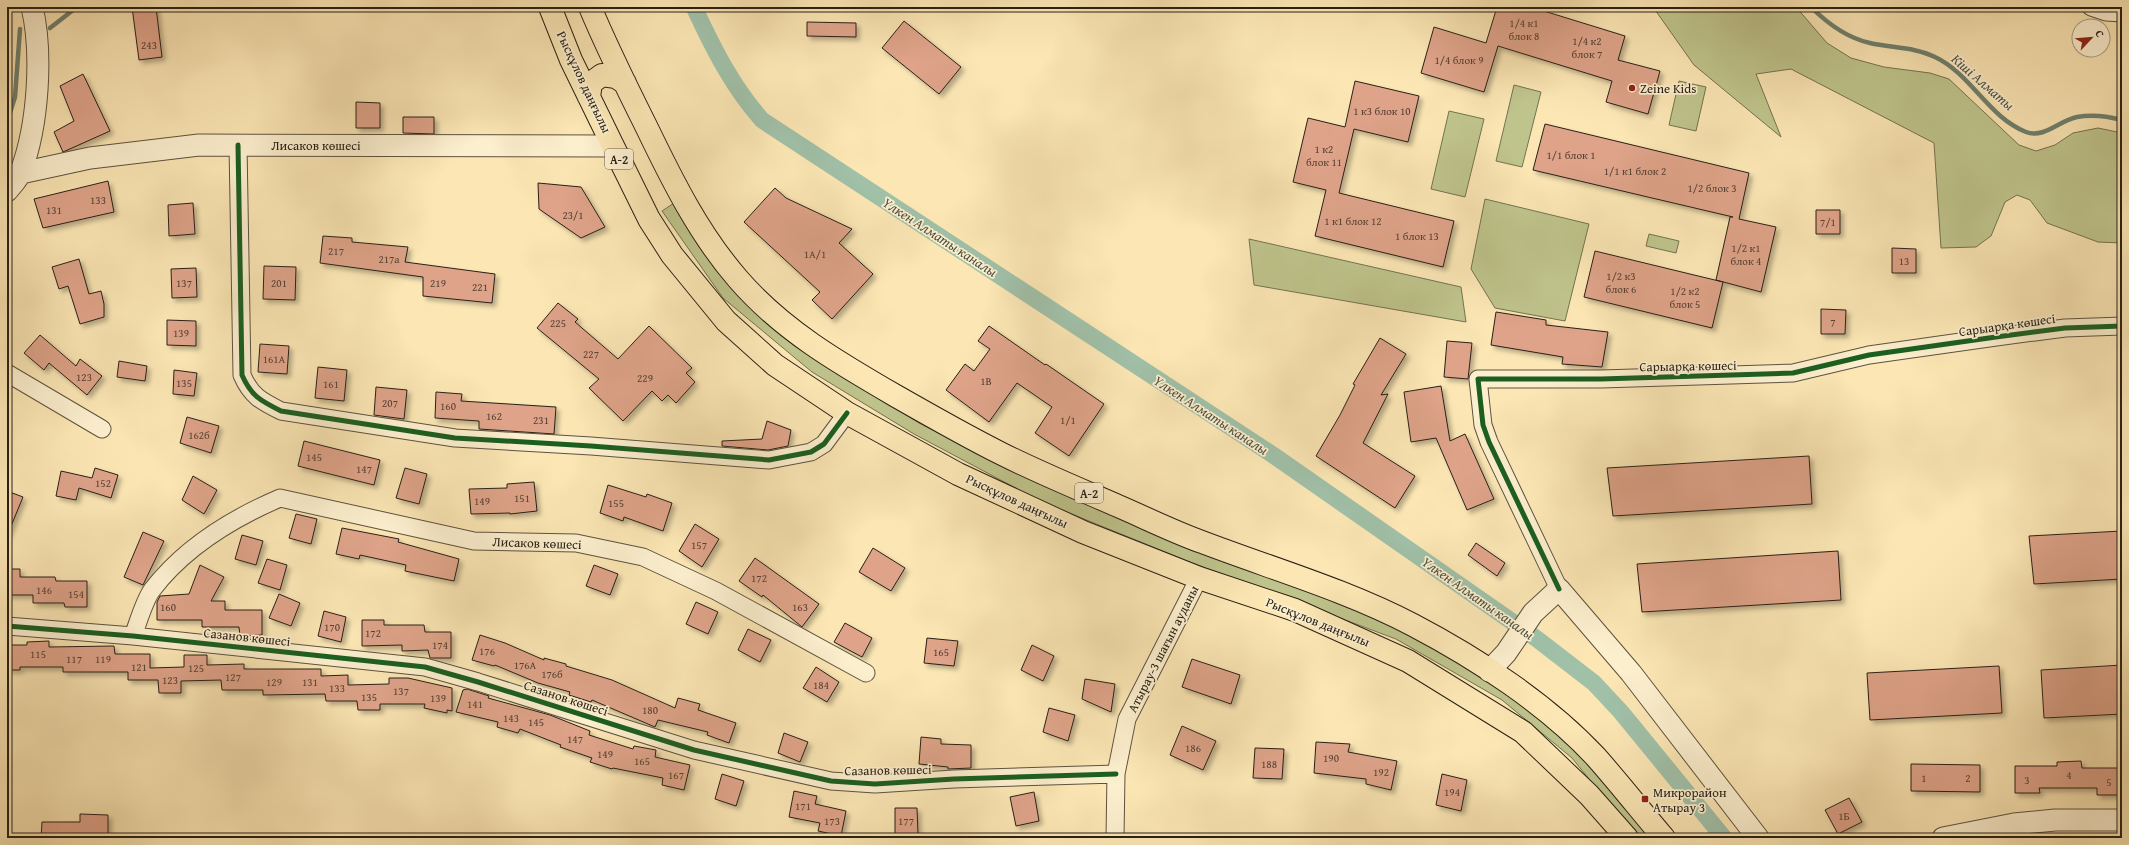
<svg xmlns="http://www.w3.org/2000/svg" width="2129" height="845" font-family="'Gentium Book Plus',serif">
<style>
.green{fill:#bfc48c;stroke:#747251}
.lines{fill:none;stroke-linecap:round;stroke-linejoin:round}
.stream{stroke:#70806e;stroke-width:4.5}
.canal{stroke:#a0c0a8;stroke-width:17}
.building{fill:#dea389;stroke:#292016;filter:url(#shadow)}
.minor-casing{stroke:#5e523e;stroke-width:19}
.tertiary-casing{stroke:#5e523e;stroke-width:23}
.primary-casing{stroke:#292016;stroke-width:24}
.minor{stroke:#fcefce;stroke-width:17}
.tertiary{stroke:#fcefce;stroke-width:21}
.primary{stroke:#fbe6b4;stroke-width:22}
.cycleway-casing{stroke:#fcefce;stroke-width:8}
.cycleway{stroke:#1b5e20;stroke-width:5}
.poi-dot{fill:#8f2418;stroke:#fcefce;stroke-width:1.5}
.labels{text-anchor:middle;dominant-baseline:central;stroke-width:3.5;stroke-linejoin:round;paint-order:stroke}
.number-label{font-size:11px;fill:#564133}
.shield{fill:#fcefce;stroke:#685e4d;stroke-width:1}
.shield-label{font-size:12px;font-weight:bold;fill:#292016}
.street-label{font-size:13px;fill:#292016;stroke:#fcefce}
.poi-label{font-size:13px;fill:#292016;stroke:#fcefce;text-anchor:start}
.water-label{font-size:14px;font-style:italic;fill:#4d5042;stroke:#fcefce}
</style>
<defs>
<filter id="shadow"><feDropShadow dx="3.5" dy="3.5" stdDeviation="2" flood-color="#0004"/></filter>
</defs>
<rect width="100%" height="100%" fill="#fbe6b4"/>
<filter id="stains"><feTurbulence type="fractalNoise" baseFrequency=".005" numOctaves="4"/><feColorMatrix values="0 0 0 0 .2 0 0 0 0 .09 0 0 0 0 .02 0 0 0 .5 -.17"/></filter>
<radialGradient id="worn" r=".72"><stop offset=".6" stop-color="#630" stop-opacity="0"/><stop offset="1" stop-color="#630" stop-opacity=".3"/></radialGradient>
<path class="green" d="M1653 7H1796L1827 43 1851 58 1884 67 1930 73 1949 79 2019 145 2036 151 2055 145 2073 133 2098 128 2122 133V243L2098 242 2047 223 2030 200 2017 195 2005 202 1991 236 1976 247 1941 248 1934 143 1791 69 1756 74 1781 137 1694 65Z
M1679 81 1706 87 1696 131 1669 125Z
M1514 85 1541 92 1522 167 1496 161Z
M1449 111 1484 119 1465 197 1431 189Z
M1485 199 1589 224 1565 321 1495 308 1471 269Z
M674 203 816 358 919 423 1046 487 1400 626 1508 691 1582 751 1653 838H1637L1572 758 1502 700 1396 639 1190 562 1042 502 914 434 812 372 723 298 662 211Z
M1649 234 1679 241 1676 253 1646 246Z
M1249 239 1461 287 1466 322 1254 285Z"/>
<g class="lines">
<path class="stream" d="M1811 7C1827 23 1847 38 1870 43 1891 48 1915 47 1935 57 1971 74 1988 117 2026 132 2044 139 2060 120 2077 117 2093 114 2107 116 2122 120
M50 28 77 7
M7 122 15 97 20 29"/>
<path class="canal" d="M694 7C713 48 732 86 762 120L1273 455 1537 639 1594 683 1621 712 1724 838"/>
</g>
<path class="building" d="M132 7H156L162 57 139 60Z
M1497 7H1531L1625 36 1618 60 1660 71 1648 114 1606 102 1612 81 1498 46 1484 92 1421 73 1434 27 1486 43Z
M904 21 961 67 939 94 882 48Z
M807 22 856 23V37L807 36Z
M83 74 110 131 63 152 54 132 74 121 60 86Z
M1355 81 1419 96 1408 142 1354 129 1339 193 1454 221 1443 267 1315 236 1326 190 1293 182 1308 118 1345 127Z
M356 102 380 103V128H356Z
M403 117H434V134L403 133Z
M1545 124 1749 173 1739 219 1776 227 1761 292 1716 280 1730 217H1733L1533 170Z
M108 181 114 212 43 228 34 199Z
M538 183 581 187 605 227 581 238 539 209Z
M775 188 786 198 852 229 839 243 873 274 832 319 812 300 820 292 744 222Z
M193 203 195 234 169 236 168 205Z
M1816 210H1840V234H1816Z
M323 236 352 238V242L408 247 405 262 495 274 492 303 423 296V277L320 263Z
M1892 248 1916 249V273H1892Z
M1595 251 1723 282 1712 328 1584 297Z
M79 259 89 294 101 291 104 304V317L80 324 68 286 59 289 52 267Z
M264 266 296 267 295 300 263 299Z
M196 268 197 297 172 298 171 269Z
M558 303 578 319 575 322 618 359 649 326 692 368 686 373 695 382 676 403 668 395 662 401 652 391 623 421 589 388 599 379 537 328Z
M1821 309 1846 310 1845 334H1821Z
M1496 312 1546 320V325L1608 332 1602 367 1562 364 1563 357 1491 345Z
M167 320 196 321V346L167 345Z
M989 326 1045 365 1046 364 1104 404 1069 456 1035 433 1052 407 1017 383 989 422 946 390 965 364 974 371 990 349 978 341Z
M40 335 76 366 80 359 102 376 87 395 49 363 44 370 24 353Z
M1380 338 1406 354 1381 395 1388 394 1363 443 1415 476 1395 508 1316 456 1340 415 1355 385 1353 384Z
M1447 341 1472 343 1468 379 1444 377Z
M260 344 289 346 287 374 258 372Z
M119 361 147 366 145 381 117 377Z
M318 367 347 370 344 401 315 398Z
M174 370 197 373 194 396 173 394Z
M1441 386 1450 441 1465 434 1494 499 1467 510 1436 438 1411 442 1404 392Z
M376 387 407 390 404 419 374 415Z
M436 392 462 394 461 401 556 407 554 434 479 429V421L435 418Z
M187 417 219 426 211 453 180 443Z
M767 421 791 430 788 446 768 450 722 446V441L762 439Z
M304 441 380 460 374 485 298 466Z
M1809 456 1812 504 1613 516 1607 468Z
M95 468 118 475 111 498 79 488 76 500 56 496 61 471 92 478Z
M405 468 427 474 419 504 396 498Z
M193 476 217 490 204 514 182 500Z
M534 482 537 511 510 514V513L471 514 469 489 507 488V484Z
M608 485 646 497 647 494 672 503 663 531 624 517 623 521 600 513Z
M7 491 23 497 7 536Z
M296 514 317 519 311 544 289 538Z
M695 524 719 539 702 567 679 551Z
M342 528 399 539 398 542 459 559 454 581 405 571 406 565 360 555 359 559 336 554Z
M2122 531V579L2034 584 2029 536Z
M143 532 164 541 143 585 124 577Z
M242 535 263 541 256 565 235 559Z
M1476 543 1505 563 1497 576 1468 555Z
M873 548 905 568 891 591 859 572Z
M1838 551 1841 600 1642 612 1637 564Z
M755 558 819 604 802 627 763 595 762 597 739 581Z
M267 559 287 565 280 590 258 583Z
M200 565 224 577 211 601H225V610H262V635L240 636 239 627H202V620H157V602L160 596 189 594Z
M594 565 618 574 610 595 586 586Z
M7 569H20V577H55L56 581H87V607H65L64 603H33V595H7Z
M279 594 300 603 291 626 269 618Z
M696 602 718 612 708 634 686 624Z
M324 611 346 617 341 642 318 636Z
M362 620H384V625H424L425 632H451V658H430L428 650 402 651V645L362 646Z
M845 623 872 638 862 657 834 642Z
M748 629 771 640 760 662 738 650Z
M480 635 505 643 544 660V658L566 664V666L612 680 675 708 678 698 700 704 698 710 736 723 729 743 707 735 708 732 658 720 655 727 592 700 591 702 569 695 570 692 538 683 495 665 494 666 472 660Z
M927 638 958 641 954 666 924 663Z
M49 641V647L114 646 115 654H150V668L184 667V655H207V665L244 664V669H321V676L348 675V685L389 684V678H408L452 688V711L447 710V713L424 708 425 704H380V710H358L357 701H326L325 694 263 695V690H222L221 680 181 681V693H159L158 680H128V672H63V667H20V670H7V645H27V642Z
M1032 645 1054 656 1043 681 1021 670Z
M1192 659 1240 675 1231 704 1182 687Z
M2122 665V714L2044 718 2041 670Z
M1999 666 2002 713 1870 720 1867 673Z
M816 667 839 682 827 702 803 688Z
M1085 679 1115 684 1111 712 1082 699Z
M467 689 489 696 488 698 550 715 590 731 589 735 633 749 634 746 656 750 655 757 690 765 684 790 662 785 663 778 613 768 612 769 590 762 592 758 560 747 561 745 520 729 518 733 497 727 498 722 456 712 463 690Z
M1049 708 1075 715 1068 741 1043 732Z
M1182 726 1216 741 1203 770 1170 755Z
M784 733 808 742 800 762 778 753Z
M921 737 941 739V744L971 745V768L948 769V767L919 764Z
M1316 742 1350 744 1348 752 1397 761 1391 790 1366 784V779L1314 773Z
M1255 748 1284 749 1282 779 1253 778Z
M2081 761 2082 768H2121L2122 795H2097V788H2039L2040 793H2015V766H2057V762Z
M1911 764 1980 765V792L1911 791Z
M722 774 744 781 736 806 715 799Z
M1442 774 1467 780 1461 811 1436 805Z
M794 791 817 796 815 804 846 811 841 836 818 831 820 823 789 817Z
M1034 792 1039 821 1016 826 1010 797Z
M1849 798 1862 822 1838 834 1825 810Z
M895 808H917L918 834H911V838H895Z
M80 814 108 815V838H41L42 822H80Z"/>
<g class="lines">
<g class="minor-casing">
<path id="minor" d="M2091 7 2106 12 2122 13
M238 145 242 375C251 396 261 401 281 411L455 438 591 446 769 460 811 452 824 444 847 413
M7 373 102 429
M1559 589 1489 442 1483 425 1478 379H1601L1793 373 1869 355 1996 337 2065 328 2122 326
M7 626 133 636 425 667 478 682 694 750 831 781 875 784 954 779 1116 774
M133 636C138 623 144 601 152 590 184 548 231 519 280 498L474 541 576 543 643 557 716 591 866 673
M1115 838 1116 774 1127 719 1199 578"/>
</g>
<g class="tertiary-casing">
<path id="tertiary" d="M21 173 90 158 199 145 613 146
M7 191C12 185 19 178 21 171 38 126 43 54 32 7
M1489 671 1506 653 1533 613 1559 589 1631 673 1758 838
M1943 838 2014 824 2055 820H2122"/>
</g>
<g class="primary-casing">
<path id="primary" d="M550 7 571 60 613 146 649 219 672 255 726 321 775 365 847 413 958 474 1083 532 1199 578 1295 610 1408 661 1523 732 1589 795 1627 838
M590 7C607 48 627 88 647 128 673 182 699 234 738 279 782 330 839 363 896 396 931 416 966 436 1002 454 1040 473 1079 489 1118 506 1146 518 1174 532 1202 542 1273 569 1346 590 1413 625 1476 658 1547 704 1596 757 1619 783 1641 811 1664 838
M589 97 591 83 602 75 616 77 625 83"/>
</g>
<use href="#minor" class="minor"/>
<use href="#tertiary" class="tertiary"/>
<use href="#primary" class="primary"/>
<g class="cycleway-casing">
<path id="cycleway" d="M238 145 242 375C251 396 261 401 281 411L455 438 591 446 769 460 811 452 824 444 847 413
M1559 589 1489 442 1483 425 1478 379H1601L1793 373 1869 355 1996 337 2065 328 2122 326
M7 626 133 636 425 667 478 682 694 750 831 781 875 784 954 779 1116 774"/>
</g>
<use href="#cycleway" class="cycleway"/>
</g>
<g class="poi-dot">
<circle cx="1632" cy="88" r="4"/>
<rect x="1641" y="795" width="8" height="8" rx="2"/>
</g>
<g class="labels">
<g class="number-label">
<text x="1524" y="23">1/4 к1<tspan x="1524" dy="13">блок 8</tspan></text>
<text x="1587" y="41">1/4 к2<tspan x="1587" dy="13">блок 7</tspan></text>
<text x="149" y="45">243</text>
<text x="1459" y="60">1/4 блок 9</text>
<text x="1382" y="111">1 к3 блок 10</text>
<text x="1324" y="149">1 к2<tspan x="1324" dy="13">блок 11</tspan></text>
<text x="1571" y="155">1/1 блок 1</text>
<text x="1635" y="171">1/1 к1 блок 2</text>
<text x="1712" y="188">1/2 блок 3</text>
<text x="98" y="200">133</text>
<text x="54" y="210">131</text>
<text x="573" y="215">23/1</text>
<text x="1353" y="221">1 к1 блок 12</text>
<text x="1828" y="222">7/1</text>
<text x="1417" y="236">1 блок 13</text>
<text x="1746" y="248">1/2 к1<tspan x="1746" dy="13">блок 4</tspan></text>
<text x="336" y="251">217</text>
<text x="815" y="254">1А/1</text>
<text x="389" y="259">217а</text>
<text x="1904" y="261">13</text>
<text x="1621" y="276">1/2 к3<tspan x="1621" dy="13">блок 6</tspan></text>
<text x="184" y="283">137</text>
<text x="279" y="283">201</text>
<text x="438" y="283">219</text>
<text x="480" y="287">221</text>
<text x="1685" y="291">1/2 к2<tspan x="1685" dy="13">блок 5</tspan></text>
<text x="1833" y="322">7</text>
<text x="558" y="323">225</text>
<text x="181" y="333">139</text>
<text x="591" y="354">227</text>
<text x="274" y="359">161А</text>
<text x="84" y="377">123</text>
<text x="645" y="378">229</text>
<text x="986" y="381">1В</text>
<text x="184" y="383">135</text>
<text x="331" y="384">161</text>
<text x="390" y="403">207</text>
<text x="448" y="406">160</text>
<text x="494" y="416">162</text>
<text x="541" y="420">231</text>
<text x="1068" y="420">1/1</text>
<text x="199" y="435">162б</text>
<text x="314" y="457">145</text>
<text x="364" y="469">147</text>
<text x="103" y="483">152</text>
<text x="522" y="498">151</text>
<text x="482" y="501">149</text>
<text x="616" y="503">155</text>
<text x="699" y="545">157</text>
<text x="759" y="578">172</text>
<text x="44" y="590">146</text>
<text x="76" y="594">154</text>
<text x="168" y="607">160</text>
<text x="800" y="607">163</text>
<text x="332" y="627">170</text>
<text x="373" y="633">172</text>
<text x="440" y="645">174</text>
<text x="487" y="651">176</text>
<text x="941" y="652">165</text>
<text x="38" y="654">115</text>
<text x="74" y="659">117</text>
<text x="103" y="659">119</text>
<text x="525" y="665">176А</text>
<text x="139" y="667">121</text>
<text x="196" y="668">125</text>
<text x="552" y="674">176б</text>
<text x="233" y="677">127</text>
<text x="170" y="680">123</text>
<text x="274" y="682">129</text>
<text x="310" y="682">131</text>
<text x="821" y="685">184</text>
<text x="337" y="688">133</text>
<text x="401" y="691">137</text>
<text x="369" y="697">135</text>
<text x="438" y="698">139</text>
<text x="475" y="704">141</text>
<text x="650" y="710">180</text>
<text x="511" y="718">143</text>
<text x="536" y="722">145</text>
<text x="575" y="739">147</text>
<text x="1193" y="748">186</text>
<text x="605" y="754">149</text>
<text x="1331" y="758">190</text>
<text x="642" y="761">165</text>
<text x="1269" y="764">188</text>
<text x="1381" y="772">192</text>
<text x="676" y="775">167</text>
<text x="2069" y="775">4</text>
<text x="1924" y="778">1</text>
<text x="1968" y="778">2</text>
<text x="2027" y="780">3</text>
<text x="2109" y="782">5</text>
<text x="1452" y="792">194</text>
<text x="803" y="806">171</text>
<text x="1844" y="816">1Б</text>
<text x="832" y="821">173</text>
<text x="906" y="821">177</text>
</g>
<g class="shield">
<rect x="605" y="149" width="28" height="20" rx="3"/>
<rect x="1075" y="483" width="28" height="20" rx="3"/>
</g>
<g class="shield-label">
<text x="619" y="159">A-2</text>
<text x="1089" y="493">A-2</text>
</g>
<g class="street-label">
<text transform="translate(584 82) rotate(65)">Рысқұлов даңғылы</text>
<text x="316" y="145">Лисаков көшесі</text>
<text transform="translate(2007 325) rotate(-8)">Сарыарқа көшесі</text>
<text transform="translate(1688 366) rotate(-1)">Сарыарқа көшесі</text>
<text transform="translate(1017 501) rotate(25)">Рысқұлов даңғылы</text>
<text transform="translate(537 543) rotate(2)">Лисаков көшесі</text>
<text transform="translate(1318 622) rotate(22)">Рысқұлов даңғылы</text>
<text transform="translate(247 637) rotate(6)">Сазанов көшесі</text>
<text transform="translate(1163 649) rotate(-63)">Атырау-3 шағын ауданы</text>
<text transform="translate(566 698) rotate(18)">Сазанов көшесі</text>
<text transform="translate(888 770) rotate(-1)">Сазанов көшесі</text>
</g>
<g class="poi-label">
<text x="1640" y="88">Zeine Kids</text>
<text x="1653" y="792">Микрорайон<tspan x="1653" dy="15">Атырау 3</tspan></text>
</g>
<g class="water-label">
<text transform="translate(1983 82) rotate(41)">Кіші Алматы</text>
<text transform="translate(940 237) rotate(33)">Үлкен Алматы каналы</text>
<text transform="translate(1211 415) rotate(33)">Үлкен Алматы каналы</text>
<text transform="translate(1478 598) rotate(35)">Үлкен Алматы каналы</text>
</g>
</g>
<rect width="2129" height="845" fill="none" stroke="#fbe6b4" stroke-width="24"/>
<rect x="8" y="8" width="2113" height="829" fill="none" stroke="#292016" stroke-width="2"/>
<rect x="12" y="12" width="2105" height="821" fill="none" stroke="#292016"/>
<g transform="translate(2091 38) rotate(64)"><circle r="19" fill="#fcefce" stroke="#a89c84"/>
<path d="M0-3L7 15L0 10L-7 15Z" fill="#8f2418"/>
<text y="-6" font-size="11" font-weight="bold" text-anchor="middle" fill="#292016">С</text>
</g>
<rect width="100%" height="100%" filter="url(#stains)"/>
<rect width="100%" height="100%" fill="url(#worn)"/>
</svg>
